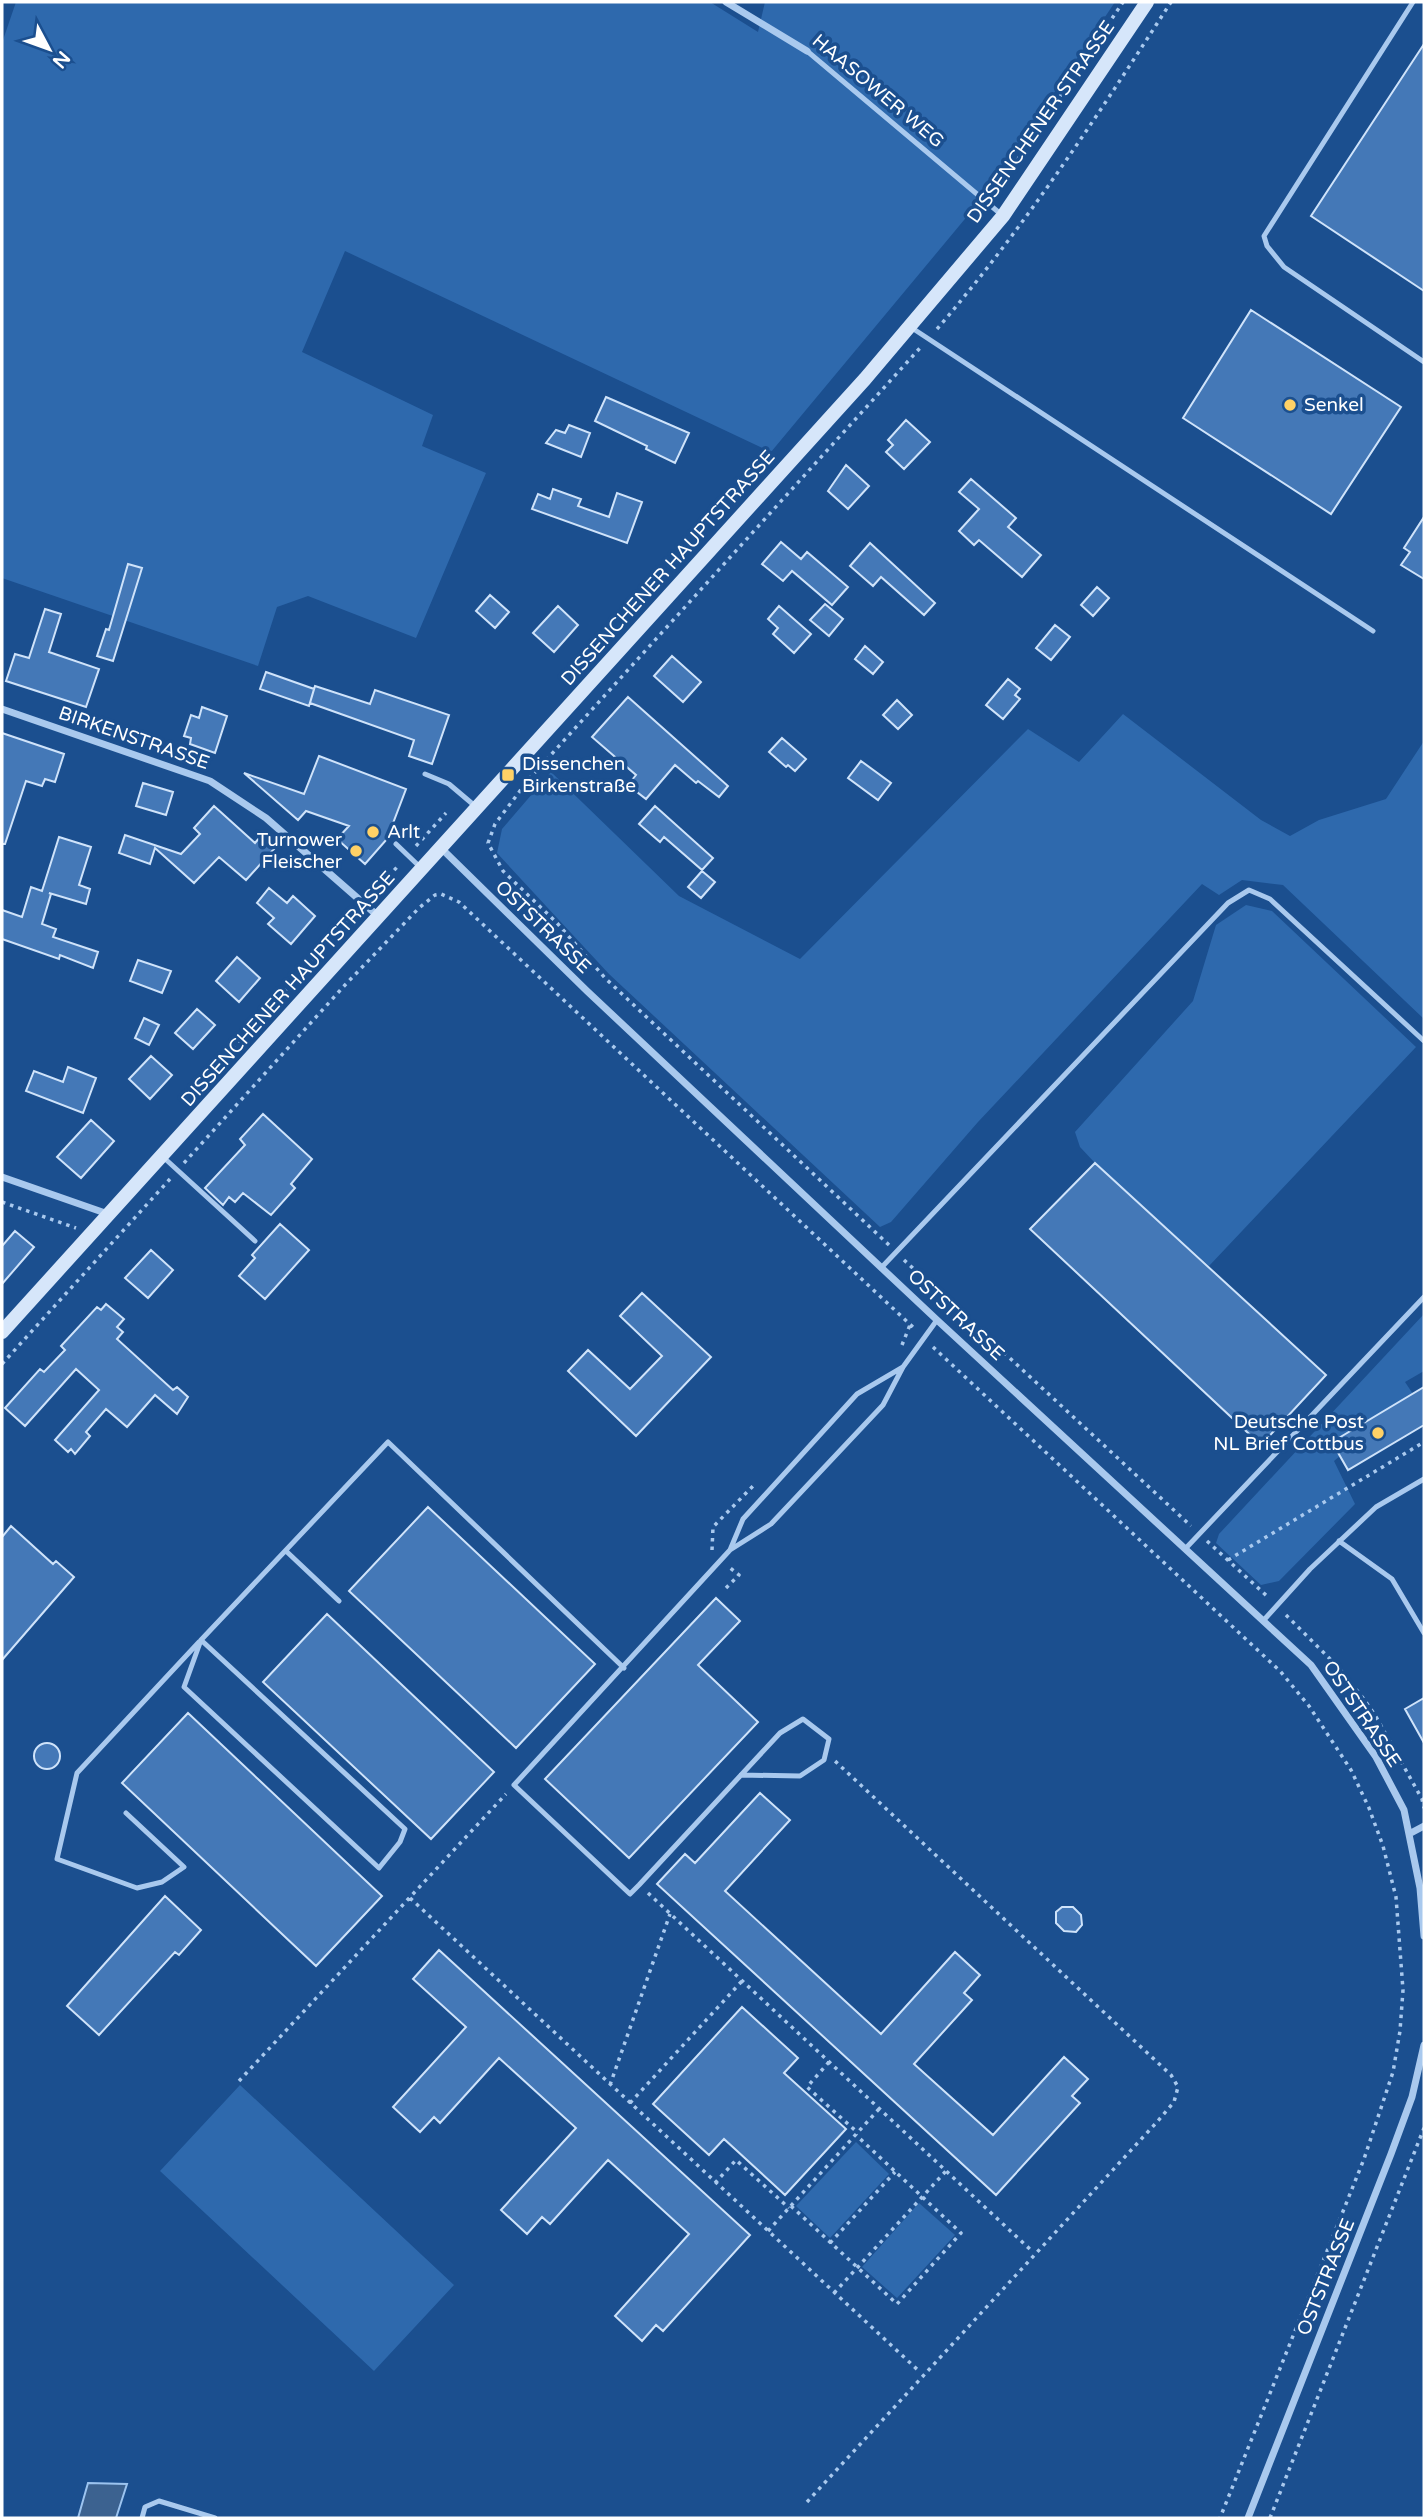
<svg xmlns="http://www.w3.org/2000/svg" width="1426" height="2520" font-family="'Varela Round',sans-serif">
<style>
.green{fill:#2e69ad}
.water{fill:#3c6290;stroke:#9cc4f0;stroke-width:2}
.building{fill:#4478b7;stroke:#cfe3fa;stroke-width:2}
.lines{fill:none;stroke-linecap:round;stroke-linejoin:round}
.path{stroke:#a9c9ee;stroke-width:3.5;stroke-dasharray:3.5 5;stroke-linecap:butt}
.lane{stroke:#a9c9ee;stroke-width:5}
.street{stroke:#a9c9ee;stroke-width:7}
.secondary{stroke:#d6e6fa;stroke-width:14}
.poi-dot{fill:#ffd166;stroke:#1b4f8f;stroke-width:2.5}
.labels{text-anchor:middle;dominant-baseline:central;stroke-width:7;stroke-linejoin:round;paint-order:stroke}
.street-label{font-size:19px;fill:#fff;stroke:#1b4f8f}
.poi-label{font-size:19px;fill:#fff;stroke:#1b4f8f;text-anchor:start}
</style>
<rect width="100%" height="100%" fill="#1b4f8f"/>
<path class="green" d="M16 2H710L758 32 765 2H1115L989 190 771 452 345 251 302 352 433 415 422 446 486 473 416 638 308 596 277 607 258 666 2 578V43Z
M1123 714 1261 820 1290 836 1319 820 1386 799 1424 741V1019L1283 885 1242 880 1219 895 1202 884 978 1122 891 1222 880 1227 609 974 497 853 502 829 551 772 679 896 800 959 1028 729 1079 762Z
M1246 905 1272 911 1416 1047 1209 1266 1095 1163 1080 1147 1075 1132 1193 1001 1216 925Z
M1424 1314V1371L1405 1382 1413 1394 1334 1461 1355 1504 1279 1581 1261 1585 1216 1543 1219 1534Z
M240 2085 454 2285 374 2371 160 2171Z
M856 2142 889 2174 830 2238 796 2206Z
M919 2203 955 2235 897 2298 862 2267Z"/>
<path class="water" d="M88 2483 127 2484 116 2518H78Z"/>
<path class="building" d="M1424 44V291L1311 216Z
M1251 310 1401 407 1331 514 1183 418Z
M606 397 689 433 675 463 646 449 647 446 595 421Z
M906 420 930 442 904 469 886 452 893 445 888 440Z
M569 425 590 433 581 457 546 443 556 430 565 433Z
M846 465 869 486 848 509 828 491Z
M971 479 1016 518 1008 527 1041 555 1022 577 979 540 974 545 959 531 979 509 959 492Z
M553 489 581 499 578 506 609 517 617 493 642 502 627 543 532 509 538 494 550 499Z
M1424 517V579L1401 565 1410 552 1404 548Z
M781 542 801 559 807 552 848 587 832 605 792 571 783 581 762 564Z
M870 543 935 603 924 615 881 577 873 586 850 566Z
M128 564 142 568 113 661 97 656 106 629 109 630Z
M1097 587 1109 598 1093 616 1081 605Z
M490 595 509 612 495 628 476 611Z
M825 604 843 619 829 636 810 620Z
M558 606 578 625 554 652 533 633Z
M779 606 811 634 794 653 773 634 778 628 768 619Z
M45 609 61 614 49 652 99 669 86 707 6 681 15 654 29 658Z
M1055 625 1070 637 1051 660 1036 648Z
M865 646 883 662 873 674 855 659Z
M672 656 701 682 683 702 654 676Z
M266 672 314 689 309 706 260 689Z
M1008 679 1020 689 1015 695 1020 699 1003 719 986 705Z
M315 686 370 704 375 690 449 715 432 764 409 756 414 740 310 703Z
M628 697 728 786 719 797 698 781 696 783 675 765 646 799 628 785 636 775 592 737Z
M897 700 912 715 898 729 883 715Z
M202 707 227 716 215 753 190 744 191 738 184 736 191 715 199 718Z
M2 733 64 754 55 782 45 779 42 786 26 781 5 844H2Z
M782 738 806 759 795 771 788 765 786 767 769 752Z
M319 756 406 789 387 839 365 864 337 839 349 826 306 811 298 820 244 773 304 794Z
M861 761 891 783 878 800 848 778Z
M143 783 173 792 166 815 136 806Z
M214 806 255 843 260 837 274 849 246 880 219 857 194 883 155 848 150 864 119 853 125 835 181 854 200 834 194 828Z
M655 806 713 858 702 870 664 837 660 842 639 824Z
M59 837 91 847 79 885 90 889 86 904 49 893 51 894 42 924 56 929 53 937 98 952 93 968 60 955 59 959 2 939V910L22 917 31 887 42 891Z
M702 871 715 882 701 898 688 887Z
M269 888 287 903 293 896 315 916 291 944 268 924 274 918 257 903Z
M237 957 260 978 239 1002 216 981Z
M138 960 171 971 162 993 130 981Z
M197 1009 215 1025 193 1049 175 1033Z
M144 1018 159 1025 149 1045 135 1038Z
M151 1056 172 1075 150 1099 129 1079Z
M68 1067 96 1078 83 1113 26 1091 34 1071 63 1082Z
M263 1114 312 1159 291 1184 295 1188 271 1215 243 1193 235 1202 229 1197 223 1205 205 1188 245 1145 240 1139Z
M91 1120 114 1141 81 1178 57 1157Z
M1095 1163 1326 1375 1261 1445 1030 1229Z
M280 1224 309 1250 265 1299 239 1276 255 1258 252 1255Z
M15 1231 34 1247 2 1284V1246Z
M151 1250 173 1270 148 1298 125 1278Z
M642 1293 711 1357 636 1436 568 1371 588 1350 630 1389 662 1356 620 1316Z
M106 1304 124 1319 117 1327 123 1332 117 1339 173 1390 177 1387 188 1397 177 1414 155 1395 127 1427 106 1409 86 1432 90 1436 75 1454 71 1449 68 1452 55 1440 99 1390 76 1369 25 1426 5 1408 40 1369 44 1372 65 1350 61 1346 97 1307 101 1310Z
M1424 1387V1425L1348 1470 1332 1442Z
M428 1507 595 1664 516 1748 349 1591Z
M11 1526 53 1564 56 1561 74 1577 2 1660V1537Z
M716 1598 740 1621 698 1665 758 1722 629 1858 545 1779Z
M327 1614 494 1772 431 1839 263 1682Z
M1424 1698V1743L1405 1709Z
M188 1713 382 1896 316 1966 122 1783Z
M34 1756a13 13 0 1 1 26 0a13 13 0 1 1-26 0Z
M760 1793 790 1820 725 1891 881 2034 955 1952 980 1975 964 1993 972 2000 914 2064 993 2135 1064 2057 1088 2079 1072 2096 1080 2103 996 2195 657 1884 685 1854 695 1863Z
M165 1896 201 1930 179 1955 175 1952 99 2035 67 2006Z
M1062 1907H1073L1081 1915 1082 1925 1076 1932 1064 1931 1056 1923V1912Z
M439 1950 750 2235 663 2331 656 2325 642 2341 615 2316 689 2234 608 2160 550 2224 542 2217 527 2234 501 2210 576 2128 499 2058 440 2123 434 2117 420 2132 393 2107 466 2027 413 1979Z
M742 2007 798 2058 784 2073 846 2129 785 2195 724 2139 709 2155 653 2104Z"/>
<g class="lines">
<path class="path" d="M994 195 1123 2
M937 329C1025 227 1098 115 1171 2
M416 846 446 813
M371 895 399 865
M233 1049 356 911
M184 1163 345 985 419 908 435 895 441 894 459 902 915 1329
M2 1202 76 1228
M889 1245 605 978 557 923 503 871 488 843 495 824 529 779 920 348
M904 1260 1191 1526
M902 1345 910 1325
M933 1347 1280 1671 1309 1706 1351 1770 1369 1808 1383 1846 1396 1897 1403 1990 1400 2031 1393 2072 1364 2159 1220 2518
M2 1364 170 1179
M1207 1541 1268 1597
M712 1550 713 1527 753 1486
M1228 1560 1424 1442
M726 1588 739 1575 729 1567
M1286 1615 1338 1667 1363 1698 1375 1715 1422 1799 1424 1808
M648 1893 1033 2252
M410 1898 920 2372
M829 2062 807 2087 858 2133
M239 2081 506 1794
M610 2085 670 1914
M630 2103 742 1981
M715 2183 736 2160 789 2208
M791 2206 897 2304 961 2233 856 2135
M768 2231 879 2109
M830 2243 895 2172
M834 2293 946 2171
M807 2502 1157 2122 1174 2102 1178 2087 1171 2075 835 1761
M1270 2518 1424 2128"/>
<path class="lane" d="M1413 2 1264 236 1267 246 1284 267 1424 362
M807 51 1003 216
M912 328 1373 631
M425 774 449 784 475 806
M396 844 420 867
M162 1156 255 1241
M881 1268 1228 903 1249 890 1270 899 1424 1041
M1339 1541 1392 1579 1424 1633
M1186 1548 1424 1297
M730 1550 743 1519 857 1394 903 1367
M286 1551 339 1601
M1263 1621 1310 1569 1376 1507 1424 1479
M201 1640 184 1687 379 1868 400 1842 405 1829 201 1640 388 1442 624 1668
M741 1775 800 1776 824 1760 829 1739 803 1719 780 1733 639 1885 630 1894 514 1785 730 1550 771 1524 883 1405 903 1367 937 1320
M126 1813 184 1867 162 1882 137 1888 57 1859 77 1773 199 1642
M142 2518 145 2507 159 2501 215 2518"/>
<path class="street" d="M726 2 807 51
M2 709 210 781 266 818 378 916
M441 848 587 991 937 1320 1311 1665 1376 1757 1404 1810 1420 1888 1424 1936
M2 1177 108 1214
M1409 1834 1424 1826
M1248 2518 1391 2154 1412 2097 1424 2045"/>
<path class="secondary" d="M2 1332 865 379 1003 216 1147 2"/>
</g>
<g class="poi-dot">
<circle cx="1290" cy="405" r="7"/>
<rect x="501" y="768" width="14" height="14" rx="3.5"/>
<circle cx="373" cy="832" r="7"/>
<circle cx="356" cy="851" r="7"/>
<circle cx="1378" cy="1433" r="7"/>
</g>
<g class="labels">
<g class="street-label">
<text transform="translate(878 91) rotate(40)">HAASOWER WEG</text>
<text transform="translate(1041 122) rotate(-55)">DISSENCHENER STRASSE</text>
<text transform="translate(668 568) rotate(-48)">DISSENCHENER HAUPTSTRASSE</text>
<text transform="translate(134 738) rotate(19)">BIRKENSTRASSE</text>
<text transform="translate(543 927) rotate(44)">OSTSTRASSE</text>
<text transform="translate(288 989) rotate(-48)">DISSENCHENER HAUPTSTRASSE</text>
<text transform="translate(956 1315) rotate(43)">OSTSTRASSE</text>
<text transform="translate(1362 1714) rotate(56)">OSTSTRASSE</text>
<text transform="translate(1326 2277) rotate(-68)">OSTSTRASSE</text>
</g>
<g class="poi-label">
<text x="1304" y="405">Senkel</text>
<text x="522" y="764">Dissenchen<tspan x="522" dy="22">Birkenstraße</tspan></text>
<text x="387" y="832">Arlt</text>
<text x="342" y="840" text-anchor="end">Turnower<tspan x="342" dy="22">Fleischer</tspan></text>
<text x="1364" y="1422" text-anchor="end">Deutsche Post<tspan x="1364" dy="22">NL Brief Cottbus</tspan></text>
</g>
</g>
<rect width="1426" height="2520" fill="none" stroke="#ffffff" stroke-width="7"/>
<g transform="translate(49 49) rotate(131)" stroke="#1b4f8f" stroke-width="5" paint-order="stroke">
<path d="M0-5L12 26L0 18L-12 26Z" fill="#ffffff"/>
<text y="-10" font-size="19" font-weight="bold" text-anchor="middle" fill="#ffffff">N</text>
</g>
</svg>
